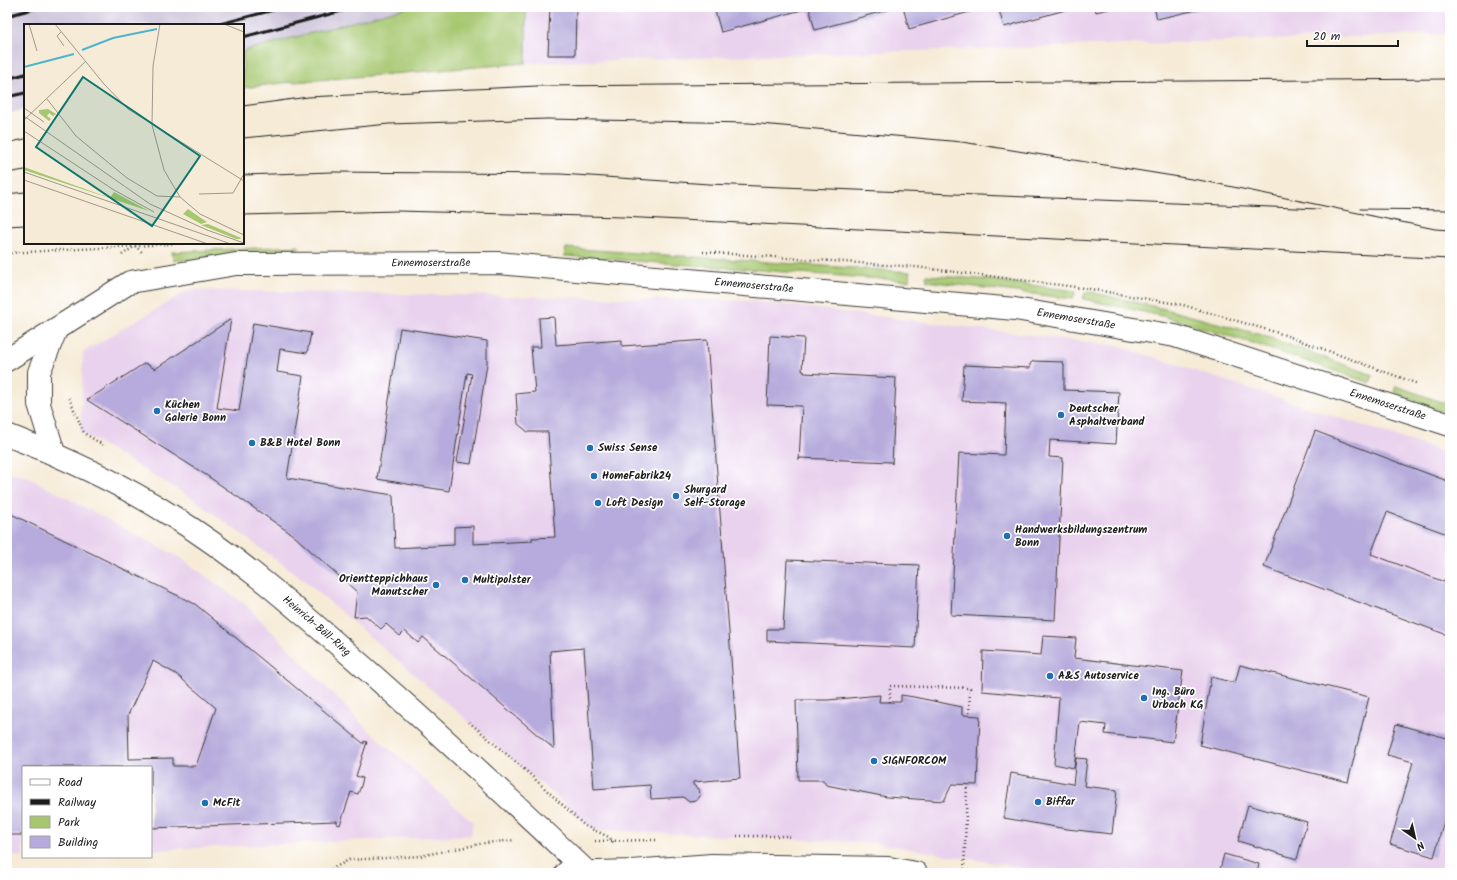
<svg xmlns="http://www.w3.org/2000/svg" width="1457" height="880" font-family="Kalam,sans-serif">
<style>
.built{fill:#e9d2ed}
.industrial{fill:#c9bfd7}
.green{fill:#a6c76f;stroke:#617246}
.building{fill:#b6abdc;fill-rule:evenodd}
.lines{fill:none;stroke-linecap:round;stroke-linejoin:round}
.minor-casing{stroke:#3d3b38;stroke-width:24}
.major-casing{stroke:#3d3b38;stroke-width:24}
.path{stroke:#3d3b38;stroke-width:2.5;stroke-dasharray:1 3;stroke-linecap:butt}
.minor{stroke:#fff;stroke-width:22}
.major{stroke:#fff;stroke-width:22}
.tram{stroke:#1c1c1c;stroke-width:1}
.rail{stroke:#1c1c1c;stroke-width:3}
.poi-dot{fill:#1f6fb2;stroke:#fff;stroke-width:1.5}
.labels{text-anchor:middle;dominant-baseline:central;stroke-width:3.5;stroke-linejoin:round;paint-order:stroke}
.street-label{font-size:11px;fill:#1c1c1c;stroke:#fff}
.poi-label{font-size:11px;font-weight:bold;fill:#1c1c1c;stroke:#fff;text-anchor:start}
.inset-river{fill:none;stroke:#4fb4ce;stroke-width:2}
.inset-road{fill:none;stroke:#9f988c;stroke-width:1}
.view{fill:#0f766e;fill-opacity:0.15;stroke:#0f766e;stroke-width:2}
.inset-edge{fill:none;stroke:#1c1c1c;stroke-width:2}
</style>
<rect width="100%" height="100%" fill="#fff"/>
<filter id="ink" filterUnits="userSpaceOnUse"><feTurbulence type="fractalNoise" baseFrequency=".025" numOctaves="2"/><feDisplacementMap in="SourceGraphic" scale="8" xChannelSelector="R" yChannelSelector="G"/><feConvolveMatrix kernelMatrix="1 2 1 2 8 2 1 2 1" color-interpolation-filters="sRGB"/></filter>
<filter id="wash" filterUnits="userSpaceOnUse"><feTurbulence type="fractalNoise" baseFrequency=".012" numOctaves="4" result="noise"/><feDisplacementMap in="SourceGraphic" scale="16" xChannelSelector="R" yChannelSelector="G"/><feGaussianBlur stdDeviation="0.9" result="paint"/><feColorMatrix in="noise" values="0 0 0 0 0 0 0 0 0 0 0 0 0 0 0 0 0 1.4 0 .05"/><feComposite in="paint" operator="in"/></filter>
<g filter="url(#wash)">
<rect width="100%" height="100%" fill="#f6ebd7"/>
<path class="built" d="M526 7H1450V34L526 63Z
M189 290 754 301 1119 346 1450 454V873H1054L876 843 595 830 304 580 195 500 81 432 83 352Z
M7 471 29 478 182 559 248 607 369 731 473 822 471 835 151 850V767H23V856L7 857Z"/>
<path class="industrial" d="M7 7H409L243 51V25H25V109L7 114Z"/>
<path class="green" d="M409 7H526V63L281 83 243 88V51Z
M299 246V250L173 261 172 252Z
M566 248 910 272 909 281 564 256Z
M926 275 992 280 1076 291 1073 299 927 281Z
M1086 291 1165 309 1262 335 1373 375 1370 383 1258 345 1162 316 1083 299Z
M1396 386 1450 405V415L1394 392Z"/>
<g id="blocks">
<path class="building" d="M550 7H576L575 55H548Z
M714 7H898L815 30 809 8 721 32Z
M903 7H987L909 29Z
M998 7H1076L1004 27Z
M1095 7H1113V8L1096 12Z
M1154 7H1205V8L1157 19Z
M554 317 556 345 622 340V346L707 340 740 778 693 782V785L699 789 700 796 696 801 689 802 683 797 651 799 650 785 594 789 584 648 550 651 554 749 423 637 418 643 405 631 400 636 386 624 381 629 366 616 354 617 357 592 293 535 206 475 87 400 145 363 155 369 231 319 217 408 239 411 253 323 311 333 307 353 280 349 277 372 303 376 287 478 393 495 395 548 454 545V527L473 526V544L532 541V538L555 537 548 432H528L518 424 516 394 535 392 531 347H541L539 318Z
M400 328 487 341V364L471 464 457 462 472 374 467 373 449 491 377 479Z
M770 336 804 338 802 371H804V373L896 378 892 464 891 462 800 458 799 460 802 406 767 405Z
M1033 361 1062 362 1064 365V390L1119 392 1116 444 1050 440 1049 457 1063 458 1055 620 951 615 959 453 1004 455 1006 403 962 401 964 365 1030 368V364Z
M1315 431 1450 482V535L1387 512 1371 554 1447 583 1450 576V636L1264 567Z
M7 512 195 604 364 744V741L367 742 356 776 363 778 361 786 358 794 351 792 340 825 337 824V821L151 828V767H23V835H7ZM153 661 176 674 216 708 196 766H173V758L129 759 128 715Z
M787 560 919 565 915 648 767 641V629H783Z
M1043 636 1076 638 1074 658 1183 671 1173 742 1105 734 1106 725 1080 722 1074 768 1054 764 1059 698 982 691 983 651 1041 655Z
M1240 665 1369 697 1348 782 1200 745 1211 677 1235 683Z
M880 695 879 702H901V695L914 697 962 707V715L980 716 977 785 952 784 944 801 887 797 826 785 823 780H798L796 700H828Z
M1396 724 1450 739V815L1446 814 1434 857 1390 844 1413 762 1387 755Z
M1076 758 1087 759 1084 786 1117 790 1112 834 1067 829 1004 818 1011 773 1072 784 1073 785Z
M1248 805 1307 822 1297 859 1238 841Z
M1224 854 1259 864 1257 873H1219Z"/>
</g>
</g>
<g filter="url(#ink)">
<use href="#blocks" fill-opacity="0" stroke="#3d3b38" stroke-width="1"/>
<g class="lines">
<g class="minor-casing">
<g id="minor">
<path id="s1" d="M7 360 130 282 236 264 498 263 1015 309 1175 336 1450 425"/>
<path id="s2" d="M7 435C64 457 120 483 172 516 234 554 288 601 343 649 426 721 507 796 587 872"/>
<path d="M54 453 39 404V372L56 330"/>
</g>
</g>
<g class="major-casing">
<path id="major" d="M566 873 631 871 712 865 889 868 916 873"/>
</g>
<path class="path" d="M703 252 916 267 1084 288 1183 305 1285 335 1418 384
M7 253 135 246 142 252
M122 255 135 246 185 243
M69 398 84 433 103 445
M890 702V686L970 688 969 715
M469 722 525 770 585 826 609 837 614 843
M737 836H788L791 838
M595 841 658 840
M324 873 349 860 420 856 485 843 515 840
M964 873 967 785"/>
<use href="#minor" class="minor"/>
<use href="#major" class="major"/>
<path class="tram" d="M243 106 308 97 537 86 1450 79
M243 138 389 124 547 119 749 123 962 142 1204 181 1435 229 1450 230
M7 143 25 139
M7 173 25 170
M243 175 332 172 560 174 709 184 1320 209
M7 194 25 192
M1360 209 1450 210
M243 215 398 211 622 217 1450 259
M7 226 25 225"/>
<path class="rail" d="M7 16 40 7
M216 25 285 7
M243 37 357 7
M7 79 25 74
M7 97 25 93"/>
</g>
</g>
<g class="poi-dot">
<circle cx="157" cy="411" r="4"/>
<circle cx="1061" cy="415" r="4"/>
<circle cx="252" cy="443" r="4"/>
<circle cx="590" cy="448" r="4"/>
<circle cx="594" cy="476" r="4"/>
<circle cx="676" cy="496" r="4"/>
<circle cx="598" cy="503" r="4"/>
<circle cx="1007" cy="536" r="4"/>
<circle cx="465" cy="580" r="4"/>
<circle cx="436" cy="585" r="4"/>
<circle cx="1050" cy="676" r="4"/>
<circle cx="1144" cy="698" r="4"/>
<circle cx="874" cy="761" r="4"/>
<circle cx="1038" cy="802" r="4"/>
<circle cx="205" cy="803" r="4"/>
</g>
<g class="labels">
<g class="street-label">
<text stroke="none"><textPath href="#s1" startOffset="448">Ennemoserstraße</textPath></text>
<text stroke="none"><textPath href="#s1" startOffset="772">Ennemoserstraße</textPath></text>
<text stroke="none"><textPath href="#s1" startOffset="1096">Ennemoserstraße</textPath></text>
<text stroke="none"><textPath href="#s1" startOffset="1420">Ennemoserstraße</textPath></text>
<text stroke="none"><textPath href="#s2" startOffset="366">Heinrich-Böll-Ring</textPath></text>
</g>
<g class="poi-label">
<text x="165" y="405">Küchen<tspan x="165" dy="13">Galerie Bonn</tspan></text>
<text x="1069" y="409">Deutscher<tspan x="1069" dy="13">Asphaltverband</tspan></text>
<text x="260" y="443">B&amp;B Hotel Bonn</text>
<text x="598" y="448">Swiss Sense</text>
<text x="602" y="476">HomeFabrik24</text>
<text x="684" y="490">Shurgard<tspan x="684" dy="13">Self-Storage</tspan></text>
<text x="606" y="503">Loft Design</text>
<text x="1015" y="530">Handwerksbildungszentrum<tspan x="1015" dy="13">Bonn</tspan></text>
<text x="428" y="579" text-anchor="end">Orientteppichhaus<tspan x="428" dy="13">Manutscher</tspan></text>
<text x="473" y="580">Multipolster</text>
<text x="1058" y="676">A&amp;S Autoservice</text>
<text x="1152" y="692">Ing. Büro<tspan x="1152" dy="13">Urbach KG</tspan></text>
<text x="882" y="761">SIGNFORCOM</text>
<text x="1046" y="802">Biffar</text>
<text x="213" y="803">McFit</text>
</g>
</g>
<g transform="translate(24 24)">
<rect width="220" height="220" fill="#f6ebd7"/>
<path d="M24 85 32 90 29 92 25 89 23 92 27 95 25 97 15 89V86ZM0 143 86 174 90 168 125 187 0 146ZM164 185 174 192 183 198 177 200 159 190ZM184 200 217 214 216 215H212L177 201Z" fill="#a6c76f"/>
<path class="inset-river" d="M58 26 89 14 133 5M0 43 50 30"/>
<path class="inset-road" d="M5 0 13 27M31 0 80 60 104 85 220 157M200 0 220 8M37 8 33 12 40 22M23 75 52 112 103 154 133 172 156 173M0 84 20 98M0 92 126 180 183 206 220 219M0 96 61 38M128 101 140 146 156 173 176 190 220 211M128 101 129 42 136 0M0 107 90 166 130 188M0 148 207 220M0 156 184 220M175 170 209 169 220 150"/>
<path class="view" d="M59 53 176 132 128 202 12 123Z"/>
<rect width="220" height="220" class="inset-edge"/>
</g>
<rect width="1457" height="880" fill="none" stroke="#fff" stroke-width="24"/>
<rect x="22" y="766" width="130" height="92" fill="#ffffff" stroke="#a4a4a4"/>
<rect x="30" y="779" width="20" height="6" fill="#ffffff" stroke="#a4a4a4"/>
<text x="58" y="786" font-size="12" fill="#1c1c1c">Road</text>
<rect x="30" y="799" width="20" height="6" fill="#1c1c1c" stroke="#a4a4a4"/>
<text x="58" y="806" font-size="12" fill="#1c1c1c">Railway</text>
<rect x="30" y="816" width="20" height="12" fill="#a6c76f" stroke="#a4a4a4"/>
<text x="58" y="826" font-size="12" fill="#1c1c1c">Park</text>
<rect x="30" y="836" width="20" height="12" fill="#b6abdc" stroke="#a4a4a4"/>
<text x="58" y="846" font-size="12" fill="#1c1c1c">Building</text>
<g transform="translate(1415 838) rotate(146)" stroke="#ffffff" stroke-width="3" paint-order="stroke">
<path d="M0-3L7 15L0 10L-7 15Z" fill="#1c1c1c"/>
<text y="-6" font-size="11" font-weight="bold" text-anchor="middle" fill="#1c1c1c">N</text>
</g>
<path d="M1307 40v6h91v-6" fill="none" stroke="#1c1c1c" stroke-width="2"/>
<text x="1313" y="40" font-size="12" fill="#1c1c1c" stroke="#ffffff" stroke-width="3" paint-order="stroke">20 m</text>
</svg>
